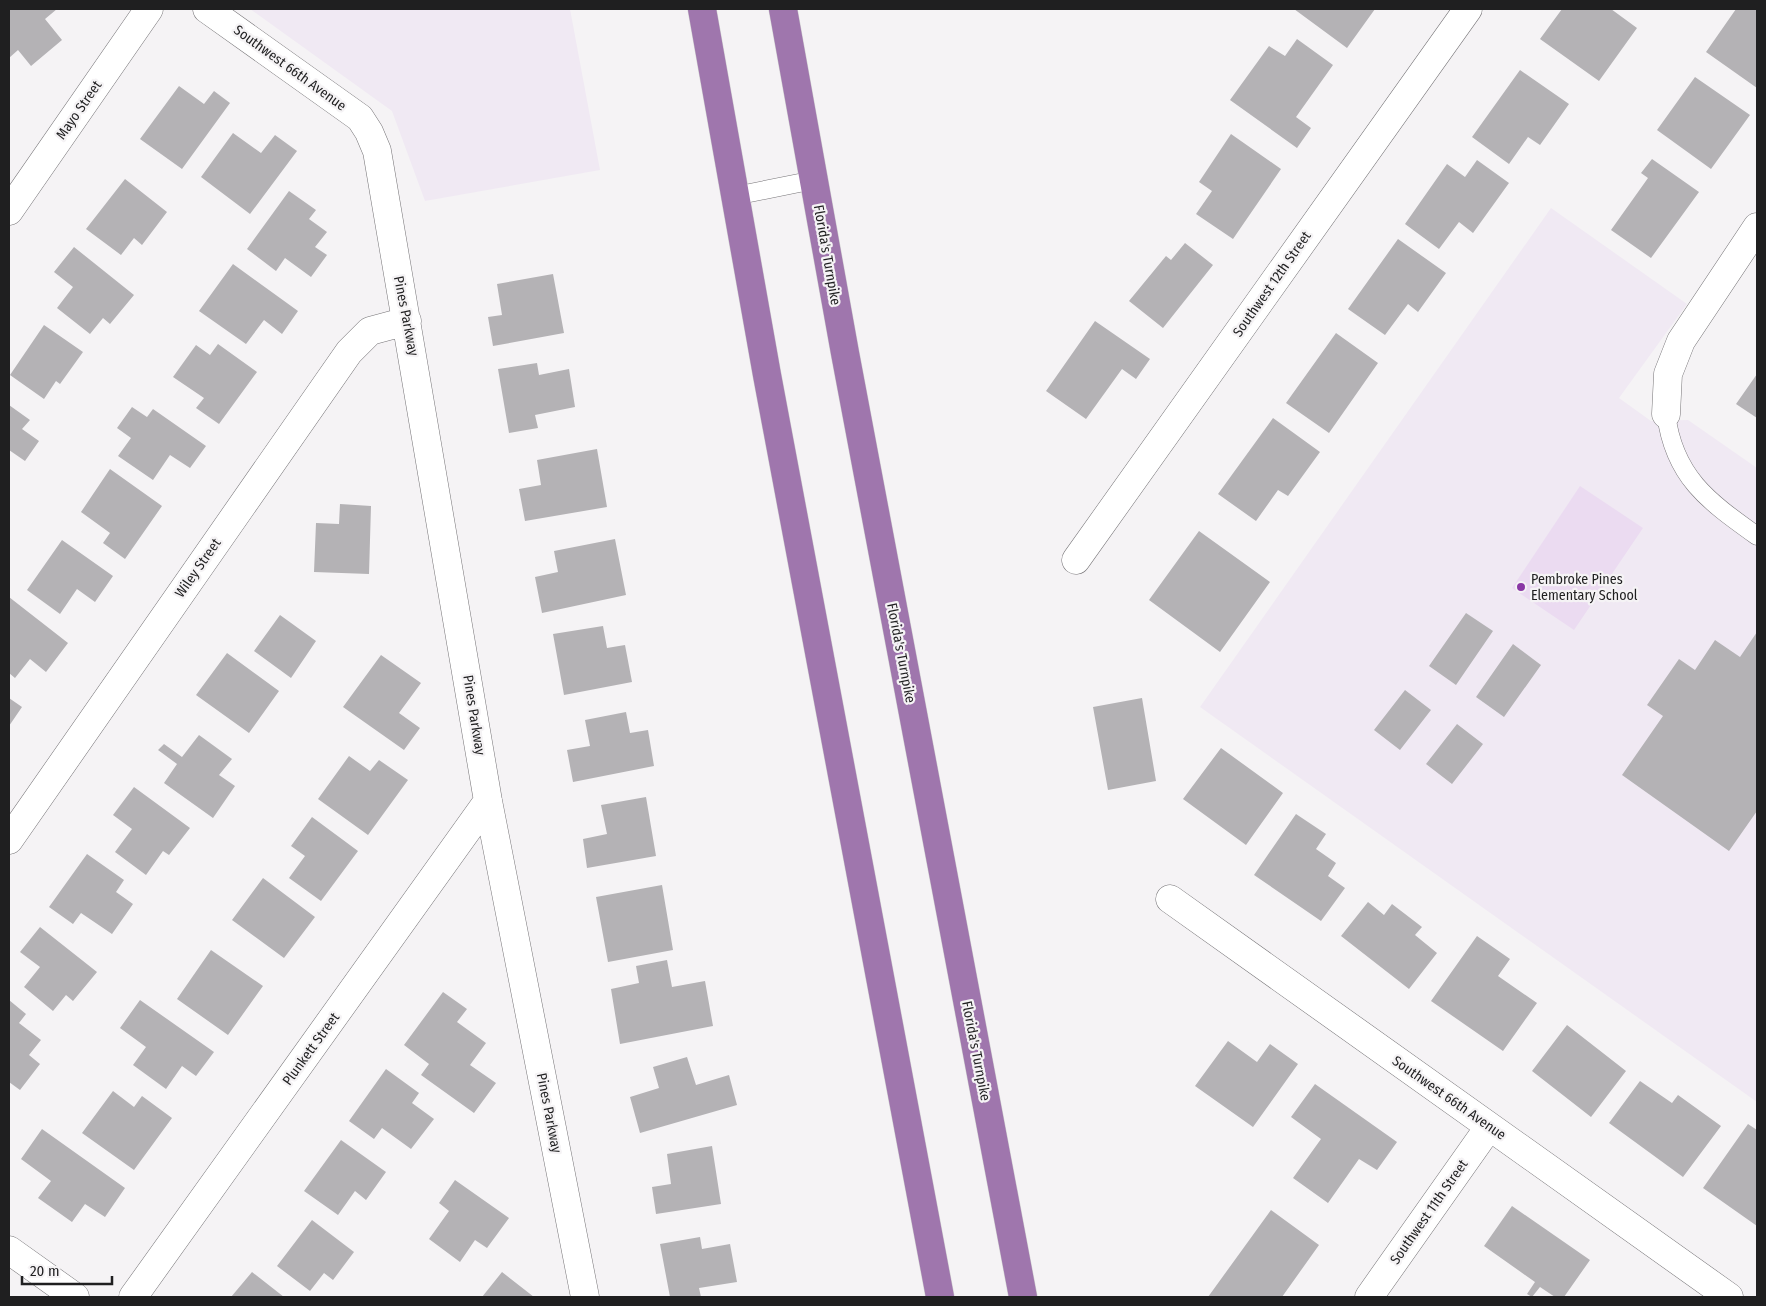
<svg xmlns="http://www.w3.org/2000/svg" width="1766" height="1306" font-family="'Fira Sans Condensed',sans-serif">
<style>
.built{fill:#f0e9f3}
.green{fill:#ebdbf1}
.building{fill:#b4b2b5}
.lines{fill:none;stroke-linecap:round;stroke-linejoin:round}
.lane-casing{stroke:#767477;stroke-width:19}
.street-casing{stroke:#767477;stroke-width:29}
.highway-casing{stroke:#cecece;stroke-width:29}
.lane{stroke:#fff;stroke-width:18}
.street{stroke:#fff;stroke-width:28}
.highway{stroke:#9f76ad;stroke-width:28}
.poi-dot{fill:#8a37a5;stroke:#f5f3f5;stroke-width:2}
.labels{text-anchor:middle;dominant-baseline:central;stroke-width:4.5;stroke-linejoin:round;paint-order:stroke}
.street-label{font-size:14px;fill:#1f1f20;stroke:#f5f3f5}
.poi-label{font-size:14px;fill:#1f1f20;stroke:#f5f3f5;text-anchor:start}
</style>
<rect width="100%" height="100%" fill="#f5f3f5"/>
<path class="built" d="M250 9H570L600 170 425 201 392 111Z
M1551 208 1687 304 1619 398 1651 421 1688 420 1757 468V1102L1200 707Z"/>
<path class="green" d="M1580 486 1643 528 1574 630 1512 588Z"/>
<path class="building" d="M9 9H57L45 19 62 40 31 66 18 50 9 58Z
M1294 9H1375L1347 48Z
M1562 9H1611L1637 28 1599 81 1540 39Z
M1736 9H1757V88L1706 52Z
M1297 39 1333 65 1296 117 1311 128 1297 148 1230 100 1269 46 1285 56Z
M1520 70 1569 104 1540 145 1528 137 1509 164 1472 137Z
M1695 77 1750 115 1711 169 1657 130Z
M179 86 204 104 214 91 230 103 182 169 140 139Z
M233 133 261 153 275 135 297 151 250 214 201 177Z
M1231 134 1281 169 1233 239 1196 214 1212 191 1199 182Z
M1652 159 1699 192 1651 258 1611 230 1648 178 1641 173Z
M1477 160 1509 183 1473 233 1459 222 1439 249 1405 224 1447 164 1465 177Z
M125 179 167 212 142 245 134 238 121 255 86 229Z
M289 191 316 210 309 219 327 232 315 247 327 255 311 277 285 258 276 271 247 249Z
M1398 239 1446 273 1418 312 1408 304 1385 335 1348 309Z
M1185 243 1213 265 1163 328 1129 301 1166 256 1171 260Z
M74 247 134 295 110 324 103 318 90 334 57 308 73 287 54 272Z
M233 264 298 311 282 334 264 320 246 344 199 311Z
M553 274 564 333 493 346 488 317 502 315 497 284Z
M1095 321 1150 359 1136 379 1122 369 1086 419 1046 391Z
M44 325 83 352 60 384 56 381 44 399 10 375Z
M1336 333 1378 363 1329 433 1286 403Z
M218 344 257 372 219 424 196 408 204 398 173 377 196 345 210 355Z
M537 363 539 375 569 369 575 407 535 415 538 428 509 433 498 369Z
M1757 374V418L1736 404Z
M9 405 30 420 22 429 39 441 25 461 9 450Z
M132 407 147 417 153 409 206 446 190 468 170 455 153 480 118 456 131 438 117 428Z
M1273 418 1320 452 1288 496 1278 490 1256 521 1218 494Z
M597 449 607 507 525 521 519 489 541 485 537 460Z
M110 469 162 506 125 559 103 543 110 533 81 512Z
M340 504 371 506 369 574 314 572 316 523 339 524Z
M1199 531 1270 582 1220 652 1149 600Z
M615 539 626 595 542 613 535 577 558 572 554 551Z
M62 540 113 576 95 602 77 589 60 614 27 590Z
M9 597 68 643 46 672 30 659 15 678 9 673Z
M1466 613 1493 631 1456 685 1429 666Z
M280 615 316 641 291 678 254 651Z
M603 626 607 648 625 645 632 682 564 695 553 634Z
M1757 632V811L1729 851 1622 775 1663 716 1647 705 1679 659 1695 670 1715 640 1740 657Z
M1513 644 1541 665 1504 717 1476 697Z
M227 653 279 691 249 733 196 695Z
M381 655 421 683 399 713 420 728 404 750 343 707Z
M1405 690 1431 710 1400 750 1374 730Z
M9 698 22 707 9 726Z
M1142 698 1156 781 1108 790 1093 707Z
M626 712 630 733 648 730 654 766 573 782 567 750 590 746 585 720Z
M1457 724 1483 744 1452 784 1426 764Z
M199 735 232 759 219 775 235 786 213 818 164 783 177 764 158 750 164 744 182 757Z
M1221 748 1283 793 1246 845 1183 799Z
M349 756 370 771 379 760 408 780 368 835 318 799Z
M134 787 190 828 169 855 163 851 146 875 115 852 132 829 113 815Z
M646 797 656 856 587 868 583 839 607 834 601 805Z
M1296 814 1326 834 1316 849 1336 863 1328 876 1345 888 1321 921 1254 875Z
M312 817 358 851 321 901 289 878 305 856 291 846Z
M87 854 124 880 116 892 133 904 112 934 81 913 73 924 49 907Z
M263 878 315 917 284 958 232 920Z
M662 885 673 950 608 962 596 897Z
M1368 902 1384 915 1392 904 1422 927 1415 935 1437 953 1409 989 1341 936Z
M40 927 97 972 73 1001 66 995 53 1011 24 987 40 967 20 952Z
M1477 936 1510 959 1498 976 1537 1003 1503 1051 1431 1001Z
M211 950 263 986 228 1035 177 999Z
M667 960 672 987 705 981 713 1026 620 1044 611 989 639 983 636 966Z
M443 992 467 1009 457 1022 486 1043 470 1065 496 1083 474 1113 421 1075 429 1064 404 1045Z
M9 1000 26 1014 19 1023 41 1040 29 1055 40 1064 20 1090 9 1082Z
M140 1000 214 1052 196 1076 182 1066 166 1089 133 1065 146 1047 120 1028Z
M1567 1025 1626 1071 1591 1117 1532 1071Z
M1228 1041 1257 1062 1270 1044 1298 1064 1253 1127 1195 1086Z
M687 1057 696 1085 729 1075 737 1105 640 1133 630 1097 659 1088 653 1067Z
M386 1069 419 1093 412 1103 434 1119 411 1149 382 1128 374 1139 349 1121Z
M1640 1081 1672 1103 1678 1095 1721 1126 1683 1177 1609 1123Z
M1315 1084 1397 1142 1377 1170 1359 1159 1328 1203 1293 1178 1321 1139 1291 1117Z
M113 1091 134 1107 142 1096 172 1118 134 1170 82 1133Z
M1748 1124 1757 1130V1226L1703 1188Z
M42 1129 125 1188 105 1217 85 1204 72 1222 38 1198 51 1181 21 1159Z
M341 1140 386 1172 366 1200 355 1191 338 1215 304 1191Z
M712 1146 721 1204 656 1214 652 1187 671 1184 667 1154Z
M455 1180 509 1218 487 1248 475 1240 460 1262 429 1239 449 1211 439 1203Z
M1512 1206 1590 1260 1564 1297H1555L1540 1287 1532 1297 1527 1294 1535 1282 1484 1246Z
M1271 1210 1319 1245 1282 1297H1208Z
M312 1220 354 1252 333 1280 324 1273 310 1291 277 1266Z
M700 1237 702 1249 730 1244 737 1282 699 1288 701 1297H670L660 1244Z
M252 1272 284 1297H231Z
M502 1272 534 1297H482Z"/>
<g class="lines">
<g class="lane-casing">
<path id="lane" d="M735 196 814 180
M1666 414C1674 477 1708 501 1757 536"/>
</g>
<g class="street-casing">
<path id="street" d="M207 9 360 118 369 132 377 151 488 801 585 1297
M9 211 149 9
M1666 414 1668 374 1681 341 1757 227
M1076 560 1468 9
M9 840 349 352 370 331 407 321
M1170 899 1729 1297
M9 1250 75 1297
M133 1297 488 801
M1369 1297 1489 1127"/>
</g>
<g class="highway-casing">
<path id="highway" d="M702 9 767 375 940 1297
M783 9 845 353 1023 1297"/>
</g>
<use href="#lane" class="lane"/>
<use href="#street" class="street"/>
<use href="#highway" class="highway"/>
</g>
<circle class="poi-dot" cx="1521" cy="587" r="5"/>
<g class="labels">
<g class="street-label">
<text transform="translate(290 68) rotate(36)">Southwest 66th Avenue</text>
<text transform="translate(79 110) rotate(-55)">Mayo Street</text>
<text transform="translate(827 255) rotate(80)">Florida's Turnpike</text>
<text transform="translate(1272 284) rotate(-55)">Southwest 12th Street</text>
<text transform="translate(406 316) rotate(79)">Pines Parkway</text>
<text transform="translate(198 568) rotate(-55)">Wiley Street</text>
<text transform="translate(901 653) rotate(79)">Florida's Turnpike</text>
<text transform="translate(474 715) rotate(81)">Pines Parkway</text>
<text transform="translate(311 1049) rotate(-54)">Plunkett Street</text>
<text transform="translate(976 1051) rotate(79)">Florida's Turnpike</text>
<text transform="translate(1449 1098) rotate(35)">Southwest 66th Avenue</text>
<text transform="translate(549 1113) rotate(79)">Pines Parkway</text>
<text transform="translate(1429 1212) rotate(-55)">Southwest 11th Street</text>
</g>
<g class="poi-label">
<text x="1531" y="579">Pembroke Pines<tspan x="1531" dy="16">Elementary School</tspan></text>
</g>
</g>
<rect width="1766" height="1306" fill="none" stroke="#1f1f20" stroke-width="20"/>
<path d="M22 1276v8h90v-8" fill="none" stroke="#1f1f20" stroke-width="2.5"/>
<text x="30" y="1276" font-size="15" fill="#1f1f20" stroke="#f5f3f5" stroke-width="4" paint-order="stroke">20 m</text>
</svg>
